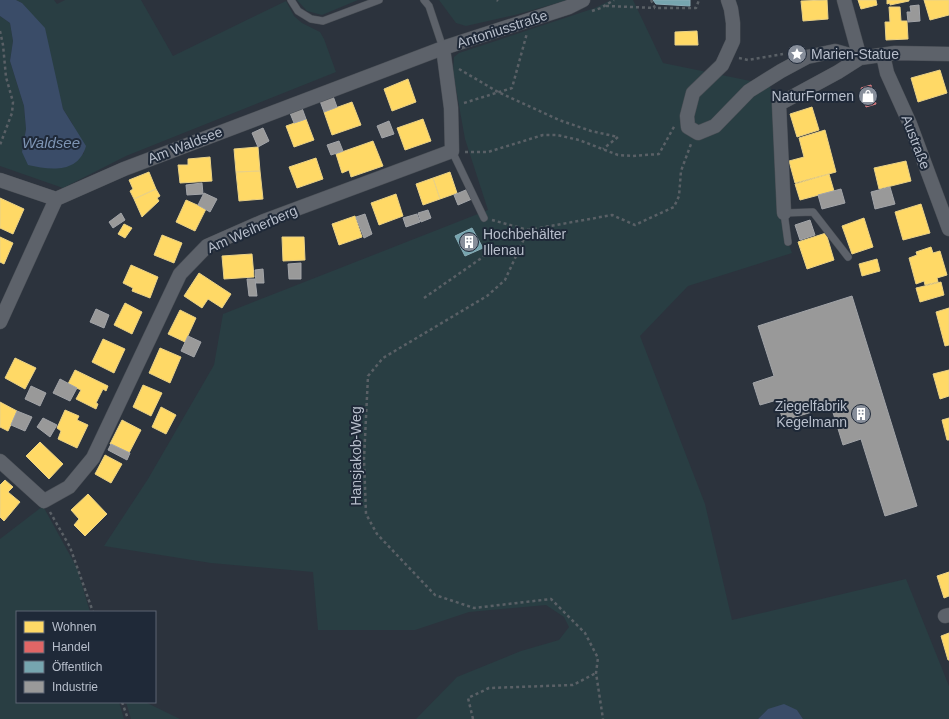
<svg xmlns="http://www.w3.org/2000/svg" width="949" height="719" font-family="Helvetica,sans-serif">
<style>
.green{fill:#293e43}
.water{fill:#3a4c68}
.homes{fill:#ffd966;stroke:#ead185}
.shops{fill:#e06666;stroke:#d48185}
.public{fill:#76a5af;stroke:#8aadb8}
.industry{fill:#999;stroke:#a2a4a8}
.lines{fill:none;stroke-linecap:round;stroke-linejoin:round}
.service-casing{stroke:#494e55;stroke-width:8}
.minor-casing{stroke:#494e55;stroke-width:15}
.path{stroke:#5a6066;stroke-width:2.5;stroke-dasharray:3 3;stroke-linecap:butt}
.service{stroke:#5d626a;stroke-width:7}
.minor{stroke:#5d626a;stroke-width:14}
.labels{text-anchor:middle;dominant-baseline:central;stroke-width:4;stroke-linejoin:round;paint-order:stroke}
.street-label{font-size:14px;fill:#b8bfcc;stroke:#1f2938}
.poi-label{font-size:14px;fill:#b8bfcc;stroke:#1f2938;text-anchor:start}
.water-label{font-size:15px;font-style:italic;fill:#7e95b4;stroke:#1f2938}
</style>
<rect width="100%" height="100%" fill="#2c333d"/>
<path class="green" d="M16 0H54L57 4 65 0H141L173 56 286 1 294 16 302 23 320 32 324 39 336 72 126 156 63 188 0 166V16L10 23 13 41 10 61 24 106 26 129 22 152 75 162 84 153 72 123 63 109 55 79 22 3Z
M297 0H358L322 15 307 11Z
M439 0H568L515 15 466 26 456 23Z
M611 0H633L663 63 770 85 773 101 777 213H784L788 242 792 253 688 286 640 336 705 504 732 620 906 579 949 686V719H803L797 710 768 709 758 719H416L457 677 521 651 559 640 569 627 564 617 546 605 469 612 415 630H318L313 572 211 563 104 546 148 479 214 365 223 314 488 210 465 139 453 72 454 57 459 53 595 8Z
M43 506 77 568 90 612H17V702H119L124 719H0V539Z
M126 702H145L180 719H131Z"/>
<path class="water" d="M0 0H16L22 3 45 28 63 109 86 146C78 174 50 170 28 165L22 152 26 129 24 106 10 61 13 41 10 23 0 16Z
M784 704 797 710 803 719H758L768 709Z"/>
<path class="homes" d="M827 0 828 19 803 21 801 1Z
M858 0H876L877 5 861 9Z
M887 0H909V1L890 5V3L887 4Z
M924 0H949V15L930 20Z
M889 7H900L901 21H907L908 39 886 40 885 22H890Z
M697 31 698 45H675V32Z
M940 70 947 93 918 102 911 78Z
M408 79 416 102 392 111 384 89Z
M352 102 361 125 332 135 324 112Z
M812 107 819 130 797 137 790 114Z
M306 119 314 140 294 147 286 126Z
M423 119 431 141 405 150 397 128Z
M825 130 836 172 795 183 789 161 804 157 799 138Z
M373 141 383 166 351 177 349 170 342 173 336 154Z
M258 147 260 171 236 172 234 149Z
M210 157 212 181 180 183 178 165H188V159Z
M316 158 323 179 297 188 289 167Z
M906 161 911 181 879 189 874 168Z
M260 171 263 199 239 201 236 172Z
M149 172 156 189 134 199 130 191 133 189 129 180Z
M450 172 457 193 440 199 433 178Z
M829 174 834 191 800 200 795 184Z
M433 178 440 199 423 205 416 184Z
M156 189 160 196 157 198 159 201 142 217 134 199Z
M396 194 403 216 379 225 371 203Z
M0 198 24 209 13 234 0 228Z
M186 200 206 209 195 231 176 222Z
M921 204 930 233 903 240 895 212Z
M355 216 362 237 339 245 332 224Z
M864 218 873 247 852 254 842 226Z
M124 224 132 228 125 238 118 234Z
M826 233 834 260 807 269 798 242Z
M162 235 182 243 174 263 154 255Z
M0 237 13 243 4 264 0 262Z
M282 237H304L305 260 283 261Z
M931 247 933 253 940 251 947 275 937 278 938 282 925 285 924 281 916 284 909 258 917 255 916 252Z
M252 254 254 277 224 279 222 256Z
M877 259 880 271 862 276 859 264Z
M131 265 158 277 150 298 132 291 133 288 123 283Z
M199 273 231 294 222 308 208 299 202 308 184 296Z
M941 282 944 295 920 302 916 288Z
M125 303 142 312 132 334 114 325Z
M949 308V345L945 346 936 312Z
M180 310 196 318 185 342 168 334Z
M103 339 125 349 114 373 92 362Z
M160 348 181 357 170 383 149 373Z
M15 358 36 368 25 389 5 378Z
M75 370 108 386 106 391 103 389 96 403 98 404 96 409 76 399 81 390 68 384Z
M949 370V396L940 399 933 374Z
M143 385 162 393 151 416 133 407Z
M0 402 17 411 8 431 0 427Z
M161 407 176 415 166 434 152 427Z
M65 410 79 416 77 420 88 425 77 448 58 439 61 431 57 428Z
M949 418V440H947L942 420Z
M122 420 141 430 129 453 110 444Z
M40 442 63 464 49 479 26 456Z
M105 455 122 464 111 483 95 474Z
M5 480 13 487 8 492 20 502 4 521 0 517V485Z
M88 494 107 514 85 536 74 525 79 519 71 510Z
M949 572V596L944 598 937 576Z
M949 633V660H948L941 636Z"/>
<path class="shops" d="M871 85 876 104 866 107 861 88Z"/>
<path class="public" d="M653 0H690V6L656 4Z
M472 228 483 248 465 256 455 236Z"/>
<path class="industry" d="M919 5 920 21 908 22 907 12H911L910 6Z
M333 96 337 107 324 112 320 101Z
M302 108 306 119 294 123 290 113Z
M389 121 394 134 382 138 377 126Z
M263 128 269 141 258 147 252 133Z
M339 141 343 151 331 155 327 145Z
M202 183 203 194 187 195 186 185Z
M890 187 895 204 875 209 871 192Z
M468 189 472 199 458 205 454 195Z
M841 189 845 203 822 209 818 195Z
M204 193 217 199 210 212 198 205Z
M428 210 431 218 421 222 418 213Z
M121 213 125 220 113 228 109 222Z
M365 214 372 234 364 238 356 217Z
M417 214 420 222 406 227 403 218Z
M810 220 815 235 800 240 795 225Z
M301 263V279H289L288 264Z
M263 269 264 283H256L255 270Z
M247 279H255L257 296H249Z
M852 296 917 506 885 516 861 439 843 445 831 406 783 421 777 400 760 405 753 383 774 376 758 326Z
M96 309 109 315 104 328 90 322Z
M188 336 201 342 194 357 181 351Z
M60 379 77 388 70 401 53 393Z
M31 386 46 393 40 406 25 399Z
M17 411 32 417 25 431 11 425Z
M43 418 57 425 50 437 37 427Z
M111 444 130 453 127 460 108 450Z"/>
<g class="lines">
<g class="service-casing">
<path id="service" d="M291 0 298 11 311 19 323 21 379 0
M424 0 429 6 443 48
M452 151 484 218
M788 242 784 213 813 212 848 257"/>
</g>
<g class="minor-casing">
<path id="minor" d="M728 0 731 9 733 23V41L722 65 693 93 687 116 688 127 698 133 715 126 749 91 781 71 807 57 835 51 860 58
M844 0 860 58
M883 55 887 73 910 124 949 229
M0 180 56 199
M784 213 779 104 838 72 860 58 895 53 949 54
M0 322 56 199 124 169 443 48 569 7 583 0
M0 461 44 501 69 487 93 458 180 274 207 246 264 221 452 151 451 108 443 48
M945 616 949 615"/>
</g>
<path class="path" d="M497 0 498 1
M651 0 655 8H696L699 0
M606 6 655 8
M592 11 601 8 614 0
M0 31 3 45 6 77 13 102 12 113 0 145
M739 58 748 60 783 54
M459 69 498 92 559 120 591 131 618 137 603 149
M464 103 512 88 527 33
M465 152H488L543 135H557L579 140 618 155 633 156 659 154 675 125
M492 220 528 230 505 280 487 296 383 358 368 376 364 459 366 514 377 534 435 595 474 608 551 599 585 633 598 658 596 673 603 719
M528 230 612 215 635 225 674 207 679 196 681 171 691 144
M424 298 483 257 487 251 485 227
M50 512 70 547 93 612
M122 702 128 719
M473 719 468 698 489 688 573 685 596 673"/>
<use href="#service" class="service"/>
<use href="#minor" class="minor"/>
</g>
<defs>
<g id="sight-disc" transform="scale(1)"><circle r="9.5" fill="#878e9a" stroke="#1f2938"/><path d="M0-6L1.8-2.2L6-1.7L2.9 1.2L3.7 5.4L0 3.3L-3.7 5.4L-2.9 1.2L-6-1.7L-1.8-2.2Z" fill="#fff"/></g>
<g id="shop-disc" transform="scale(1)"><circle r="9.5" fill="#878e9a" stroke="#1f2938"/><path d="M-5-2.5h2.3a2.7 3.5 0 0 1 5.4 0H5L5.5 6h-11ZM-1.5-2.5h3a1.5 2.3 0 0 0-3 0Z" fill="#fff"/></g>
<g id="building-disc" transform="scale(1)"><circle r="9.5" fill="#878e9a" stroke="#1f2938"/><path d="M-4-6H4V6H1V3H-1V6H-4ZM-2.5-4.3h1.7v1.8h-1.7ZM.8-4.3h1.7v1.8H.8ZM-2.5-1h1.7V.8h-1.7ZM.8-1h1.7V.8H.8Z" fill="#fff"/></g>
</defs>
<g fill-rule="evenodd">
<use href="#sight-disc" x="797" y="54"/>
<use href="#shop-disc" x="868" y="96"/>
<use href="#building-disc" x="469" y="242"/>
<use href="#building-disc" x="861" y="414"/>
</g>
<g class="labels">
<g class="street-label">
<text transform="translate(502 29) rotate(-18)">Antoniusstraße</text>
<text transform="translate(916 142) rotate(69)">Austraße</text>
<text transform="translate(185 145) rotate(-21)">Am Waldsee</text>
<text transform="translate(252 229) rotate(-24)">Am Weiherberg</text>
<text transform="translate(356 456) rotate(-90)">Hansjakob-Weg</text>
</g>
<g class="poi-label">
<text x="811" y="54">Marien-Statue</text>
<text x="854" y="96" text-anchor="end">NaturFormen</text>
<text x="483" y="234">Hochbehälter<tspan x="483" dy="16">Illenau</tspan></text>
<text x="847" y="406" text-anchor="end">Ziegelfabrik<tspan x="847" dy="16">Kegelmann</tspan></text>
</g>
<g class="water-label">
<text x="51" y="142">Waldsee</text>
</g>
</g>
<rect x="16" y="611" width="140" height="92" fill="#1f2938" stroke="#5c6573"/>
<rect x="24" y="621" width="20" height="12" fill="#ffd966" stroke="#5c6573"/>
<text x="52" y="631" font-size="12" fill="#b8bfcc">Wohnen</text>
<rect x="24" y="641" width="20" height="12" fill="#e06666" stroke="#5c6573"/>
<text x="52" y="651" font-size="12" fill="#b8bfcc">Handel</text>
<rect x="24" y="661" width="20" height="12" fill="#76a5af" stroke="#5c6573"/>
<text x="52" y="671" font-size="12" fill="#b8bfcc">Öffentlich</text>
<rect x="24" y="681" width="20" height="12" fill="#999999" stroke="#5c6573"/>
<text x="52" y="691" font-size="12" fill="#b8bfcc">Industrie</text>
</svg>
